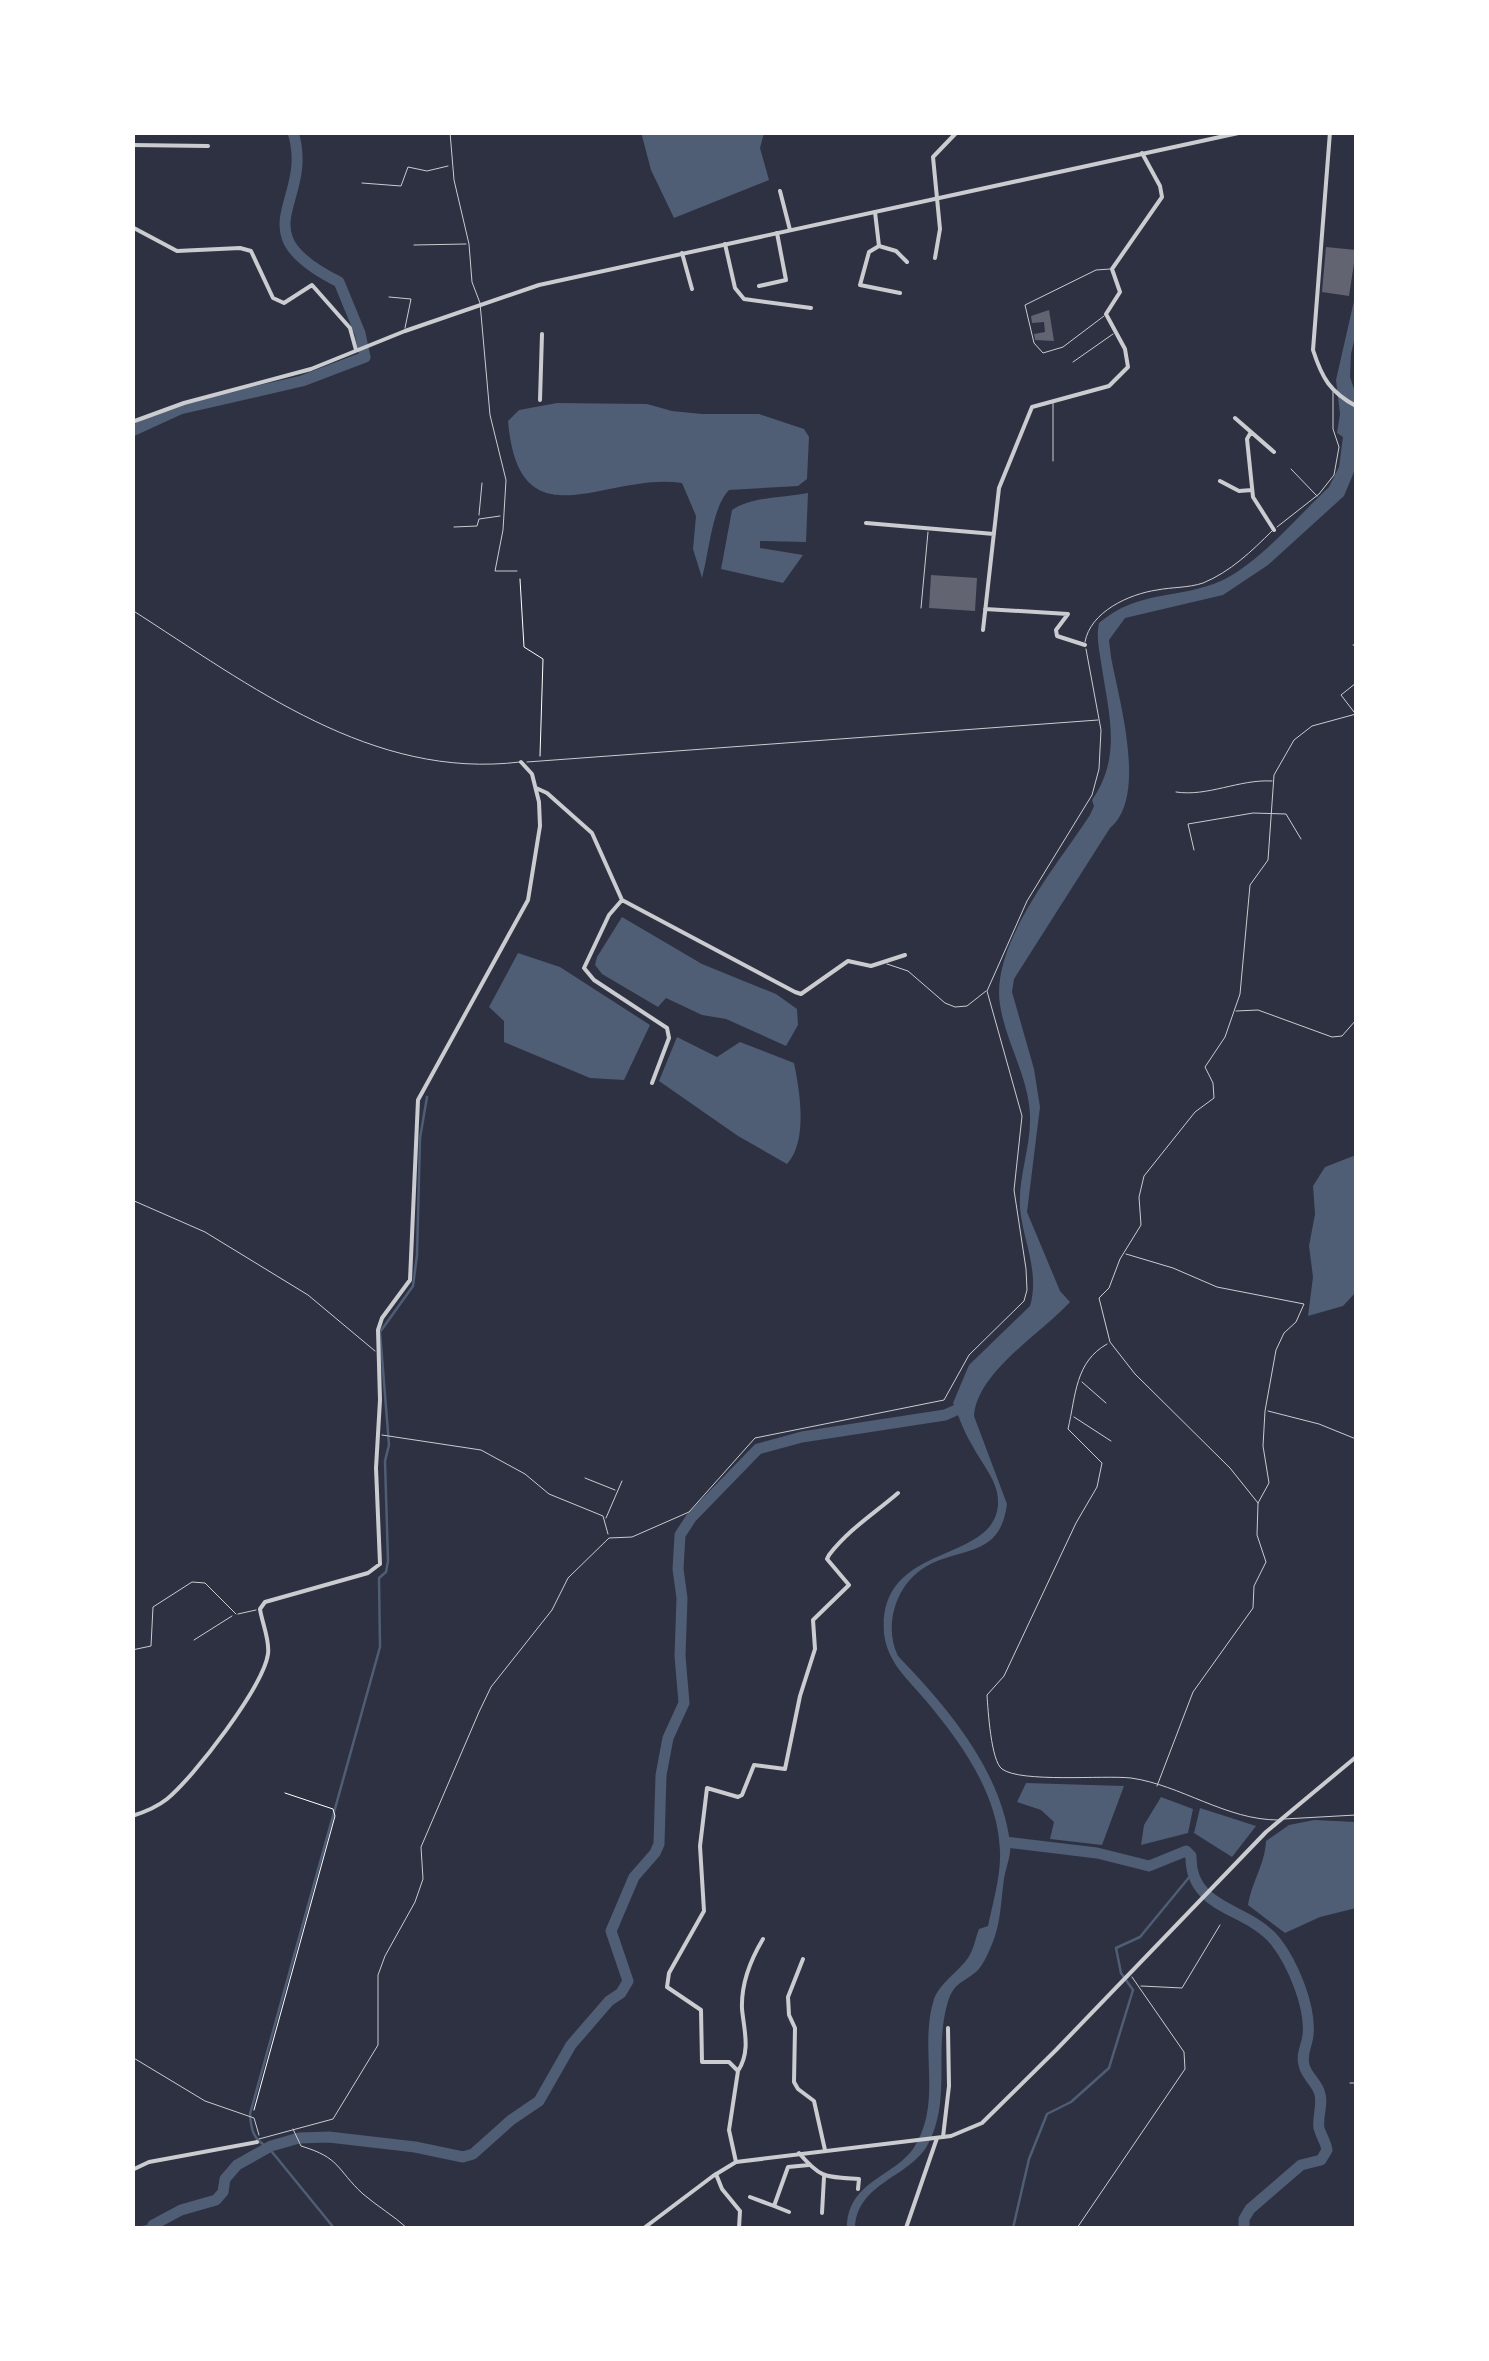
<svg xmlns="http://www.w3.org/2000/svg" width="1489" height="2361" font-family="Raleway,sans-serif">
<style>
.water{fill:#4f5d75}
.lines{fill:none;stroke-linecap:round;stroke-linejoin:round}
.stream{stroke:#4f5d75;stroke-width:2.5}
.river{stroke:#4f5d75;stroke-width:11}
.building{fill:#626471}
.path{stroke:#fff;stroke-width:1}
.service{stroke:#caccd0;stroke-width:1}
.minor{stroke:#caccd0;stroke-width:4}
.tertiary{stroke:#caccd0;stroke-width:4}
</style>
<rect width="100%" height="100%" fill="#2d3142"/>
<path class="water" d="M641 132 764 133 760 148 769 180 674 218 651 170Z
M1356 292V332L1351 354 1350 377 1356 395V467L1344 496 1268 565 1223 595 1125 618 1109 640 1111 657C1119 700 1148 797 1110 828L1014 979 1012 992 1034 1069 1040 1107 1027 1212 1060 1291 1070 1302C1042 1333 977 1372 974 1416L1007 1504C1000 1558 963 1546 927 1566 896 1583 883 1626 898 1656 948 1708 1000 1769 1010 1842 1012 1854 1006 1867 1004 1879 1001 1899 1001 1920 994 1939 990 1949 984 1965 976 1972 961 1984 953 1983 947 2005 934 2052 952 2102 927 2146 908 2178 857 2183 855 2228H847C847 2182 893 2177 913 2149 944 2102 918 2049 934 1999 940 1983 958 1972 968 1958 974 1949 975 1939 979 1929L988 1926C993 1902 1001 1875 1000 1851 998 1794 962 1744 927 1702 909 1680 887 1663 884 1633 877 1539 1000 1566 998 1500 998 1481 980 1461 972 1445 964 1432 959 1417 953 1403L969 1365 1030 1306C1040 1272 1023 1241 1020 1208 1018 1177 1031 1147 1030 1116 1029 1078 1006 1043 1000 1005 990 944 1058 864 1090 815L1094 806 1092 800C1123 756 1108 711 1101 662 1099 649 1096 636 1099 623 1139 589 1179 600 1223 580 1259 563 1299 515 1329 487L1339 467 1343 437 1337 433 1340 414 1336 380Z
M557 403 647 404 672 411 702 414H759L804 429 809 437 807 479 798 486 729 490C712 507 709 553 702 578L693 549 696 516 682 483C606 471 519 548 508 421L519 410Z
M808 493 806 542 760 541V548L803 555 783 583 721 569 732 510C753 496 783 498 808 493Z
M622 917 702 964 776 994 797 1009 798 1025 786 1046 726 1019 702 1015 666 998 658 1007 602 974 595 965 597 957Z
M518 953 560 967 650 1025 624 1080 590 1078 504 1042V1021L489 1007Z
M677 1037 717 1057 740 1042 794 1063C800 1092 808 1141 787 1164L738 1136 659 1081Z
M1356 1155V1292L1343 1306 1308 1316 1313 1277 1309 1246 1315 1214 1313 1186 1325 1167Z
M1026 1783 1124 1786 1102 1845 1050 1839 1054 1822 1041 1810 1017 1802Z
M1161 1797 1193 1809 1188 1833 1141 1845 1144 1825Z
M1200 1808 1256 1826 1232 1857 1194 1833Z
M1314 1820 1356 1822V1908L1320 1917 1285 1933 1248 1905C1252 1881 1265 1864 1266 1841L1289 1825Z"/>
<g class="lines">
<path class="stream" d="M138 2228 153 2225
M334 2228 268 2147C253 2140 251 2129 250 2114L380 1647 379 1578 386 1572 388 1561 385 1461 389 1445 380 1332 413 1286 417 1255 420 1138 427 1097
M1013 2228 1029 2159 1047 2114 1071 2102 1109 2068 1133 1990 1121 1973 1116 1948 1140 1937 1191 1875"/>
<path class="river" d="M132 431 180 409 302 381 365 357 360 333 339 282C237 231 315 203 293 132
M1005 1842 1097 1853 1149 1866 1186 1851 1191 1856C1190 1911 1248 1906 1276 1942 1293 1964 1311 2007 1308 2035 1307 2046 1301 2053 1304 2065 1306 2075 1315 2081 1319 2091 1324 2103 1317 2116 1319 2128 1321 2136 1326 2142 1327 2150L1321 2160 1301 2165 1250 2209 1244 2219V2228
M152 2228 153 2225 181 2210 216 2200 223 2192 225 2179 237 2165 271 2146 299 2138 329 2137 415 2147 463 2157 473 2154 511 2120 539 2101 571 2045 609 2001 621 1993 628 1981 611 1931 634 1877 655 1853 659 1844 661 1775 668 1738 684 1703 680 1656 682 1598 678 1569 680 1535 691 1518 758 1449 802 1437 945 1415 963 1407"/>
</g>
<path class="building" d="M1326 247 1356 250 1349 296 1322 292Z
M1049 310 1054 341 1035 340 1034 334 1045 332 1044 322 1032 323 1031 316Z
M931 575 977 578 975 611 929 608Z"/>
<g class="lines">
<path class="path" d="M520 579 524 647 543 659 540 756
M254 2110 335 1816 333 1809 285 1793"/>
<path class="service" d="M450 132 454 180 469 244 472 282 480 303 490 415 506 480 503 530 495 571H517
M362 183 401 186 408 167 427 171 448 166
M414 245 466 244
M389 297 411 299 405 328
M1104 316 1063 347 1043 353 1034 343 1025 305 1096 270 1110 269
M1073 362 1113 334
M1053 403V461
M1291 469 1317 496
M479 515 482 483
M454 527 477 526 479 519 500 516
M1277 527 1319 494 1334 475 1339 447 1333 429V392
M921 608 928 532
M132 610C251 686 372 780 520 762
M1085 642C1090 612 1129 594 1157 590 1172 587 1188 588 1203 583 1230 572 1252 551 1272 531
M1353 645H1356
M1354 712 1341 695 1356 683
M527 762 1098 720
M1176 792C1208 797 1239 779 1272 781
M1194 850 1188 824 1253 813 1286 814 1301 839
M887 964 908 971 945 1003 955 1007 967 1006 986 991
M1236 1011 1258 1010 1332 1037 1342 1036 1356 1020
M132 1200 205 1232 308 1295 375 1351
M1126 1254 1173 1268 1217 1287 1304 1304 1296 1322 1284 1333 1276 1350 1265 1411 1263 1446 1269 1483 1258 1503 1257 1535 1266 1562 1254 1586 1253 1608 1193 1692 1157 1786
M1107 1344C1075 1362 1076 1395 1068 1429L1102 1463 1097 1487 1076 1523 1004 1676 987 1695C988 1710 991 1761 1002 1769 1021 1783 1103 1775 1131 1778 1181 1785 1226 1820 1278 1820
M1082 1382 1106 1403
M1268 1411 1319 1424 1356 1439
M1074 1417 1111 1441
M382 1435 481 1450 525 1474 549 1494 603 1516 608 1534
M585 1478 615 1490
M1258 1503 1230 1468 1135 1374 1110 1342 1099 1298 1109 1288 1120 1259 1141 1225 1139 1197 1144 1176 1195 1112 1214 1098 1213 1083 1205 1067 1225 1037 1240 994 1250 885 1268 860 1274 775 1294 740 1312 726 1356 714
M606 1518 622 1481
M238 1614 256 1610
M194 1640 232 1616
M132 1650 151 1646 153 1607 192 1582 205 1583 236 1614
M1284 1819 1356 1815
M1141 1986 1182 1988 1220 1925
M132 2057 205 2101 254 2118 259 2135
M1350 2083H1356
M293 2129 301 2146C341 2158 336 2169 363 2194 377 2206 394 2216 407 2228
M259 2139 333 2119 378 2045V1975L385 1956 415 1902 423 1879 421 1847 479 1712 491 1687 552 1610 568 1578 609 1538 632 1537 689 1512 755 1438 944 1400 969 1355 1024 1301 1027 1290 1026 1269 1014 1190 1022 1116 987 991 1027 901 1092 795 1099 769 1101 730 1086 649
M1077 2228 1185 2069 1184 2052 1132 1977"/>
<path class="minor" d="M132 145 208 146
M780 191 790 230
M875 212 879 246
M132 227 177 251 240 248 251 251 273 298 284 303 312 285 350 328 356 350
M725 244 735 288 744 299 811 308
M879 246 869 252 860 285 900 293
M879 246 896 251 907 262
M682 253 692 289
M935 258 940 229 933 157 957 132
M759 286 786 280 777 233
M540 400 542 334
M1235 418 1274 452
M1251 432 1247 439 1253 497 1274 530
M1220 481 1239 491 1252 490
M866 523 994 534
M985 609 1068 614 1056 630 1057 636 1085 645
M983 630 999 488 1032 407 1109 386 1128 367 1125 349 1106 314 1120 292 1112 269 1162 197 1160 186 1142 153
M536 788 547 793 592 833 622 900 795 992 801 994 848 961 871 966 905 955
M622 900 609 915 584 968 594 980 667 1028 669 1038 652 1083
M132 1816C145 1812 157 1807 167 1799 194 1777 263 1687 268 1654 270 1640 262 1623 260 1609L265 1602 368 1573 380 1564 376 1468 380 1400 378 1330 382 1318 410 1280 418 1100 528 900 540 826 539 802 532 774 521 762
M803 1959 788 1997 789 2015 795 2028 794 2082 798 2089 814 2101 825 2150
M738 2071C751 2051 744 2030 742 2009 741 1985 751 1959 763 1939
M943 2137 949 2086 948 2028
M799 2153C821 2179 826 2177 859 2179L858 2189
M736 2162 729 2130 738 2071 729 2062H702L701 2010 667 1987 669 1973 704 1911 700 1846 707 1788 738 1797 742 1795 754 1765 785 1769 800 1696 815 1649 813 1620 849 1585 827 1559 829 1555C849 1529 875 1513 898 1493
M132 2170 149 2162 257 2142
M716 2174 722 2189 740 2211 739 2228
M750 2197 774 2206 788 2167 809 2165
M774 2206 789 2212
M822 2213 824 2177
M906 2228 937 2138"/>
<path class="tertiary" d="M1330 132 1313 350C1322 378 1330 392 1356 406
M132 422 184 403 311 369 405 331 539 285 1243 132
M644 2228 713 2176 736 2162 951 2136 982 2123 1056 2050 1266 1832 1356 1757"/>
</g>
<rect width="1489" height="2361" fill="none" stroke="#ffffff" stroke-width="270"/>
</svg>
